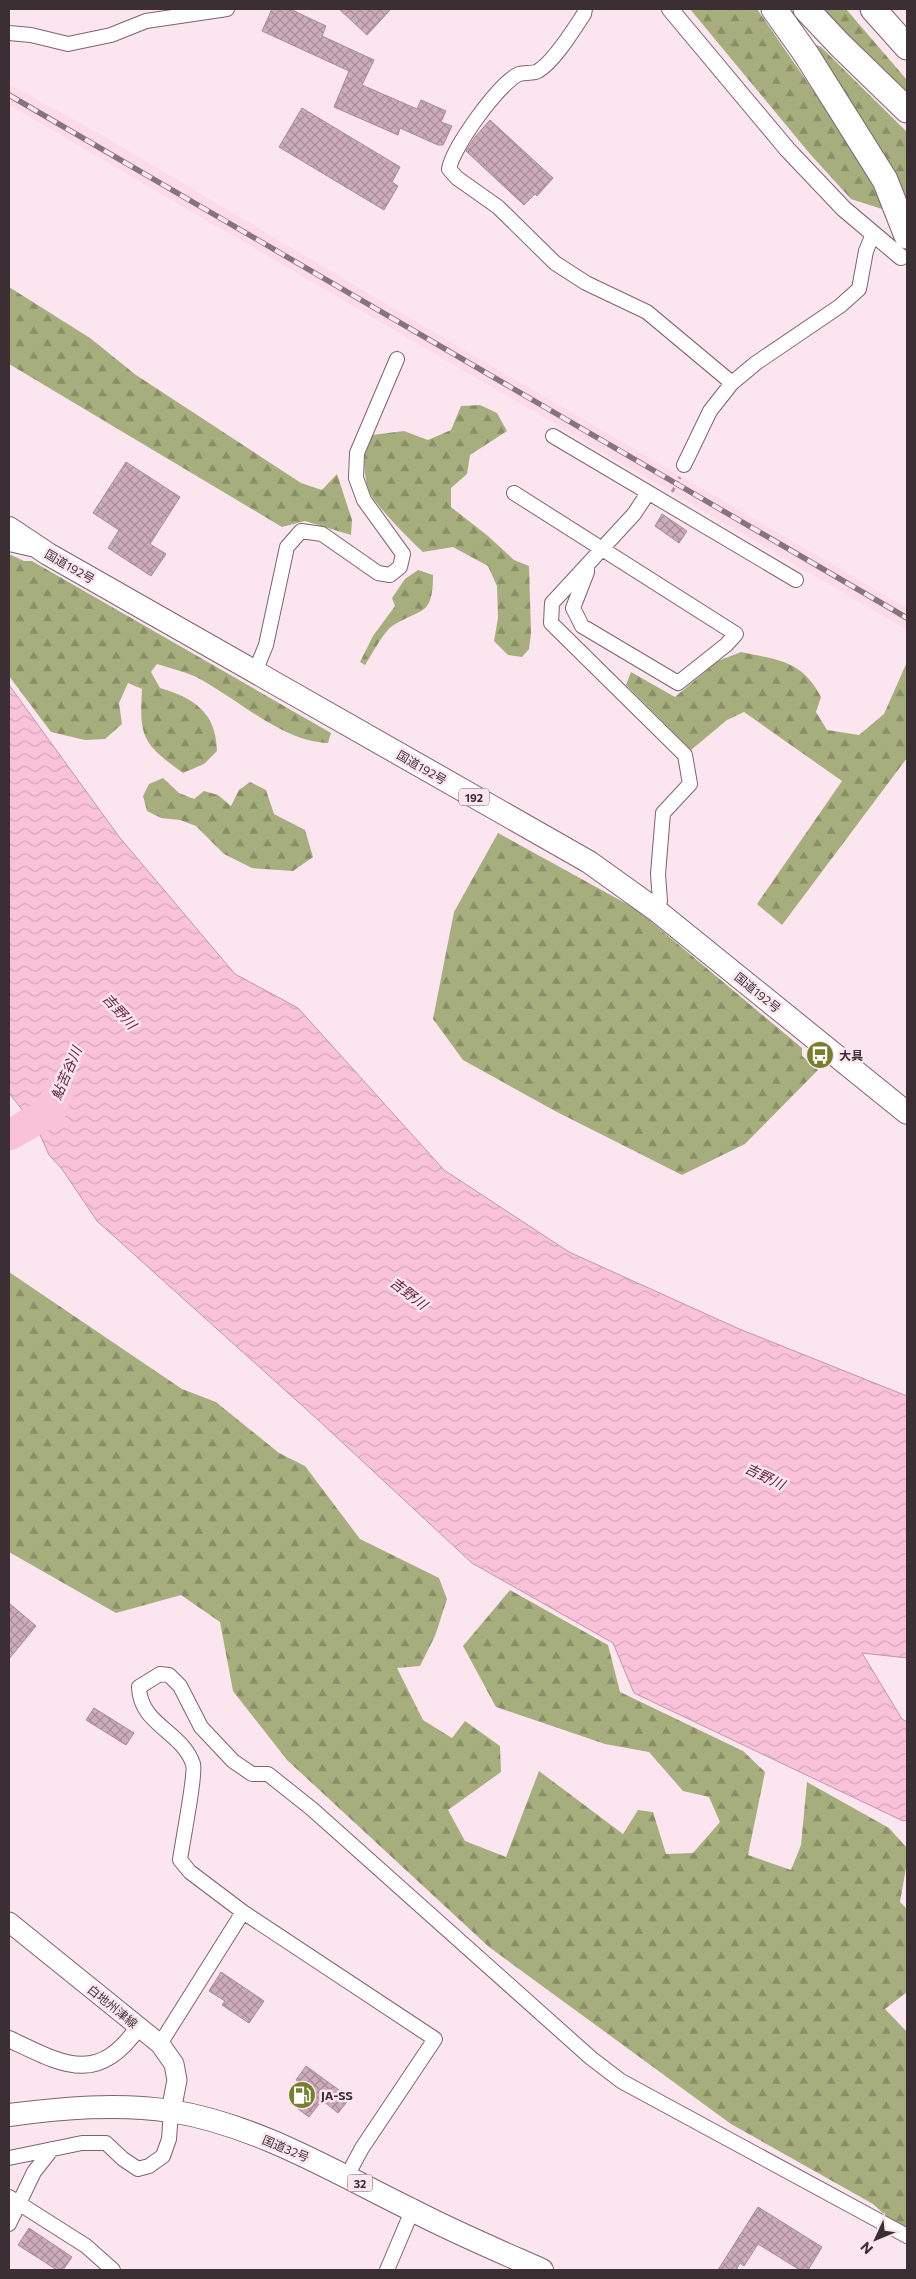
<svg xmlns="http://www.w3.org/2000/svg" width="916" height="2279" font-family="Commissioner,'Noto Sans JP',sans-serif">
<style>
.built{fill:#fddbe9}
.forest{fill:url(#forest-firs)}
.water{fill:url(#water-waves);stroke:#c096a8}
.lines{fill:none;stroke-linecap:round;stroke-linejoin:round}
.river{stroke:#f9c2d9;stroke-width:31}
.building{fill:url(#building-cross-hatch);stroke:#aa8a97}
.minor-casing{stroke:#7f626e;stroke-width:16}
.tertiary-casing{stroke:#7f626e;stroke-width:18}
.secondary-casing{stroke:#7f626e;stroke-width:21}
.trunk-casing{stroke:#7f626e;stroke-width:24}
.motorway-casing{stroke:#7f626e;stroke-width:27}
.path{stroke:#ac9ba2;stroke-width:3;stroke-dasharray:5 2.5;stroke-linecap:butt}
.minor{stroke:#fff;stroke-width:14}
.tertiary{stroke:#fff;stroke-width:16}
.secondary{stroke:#fff;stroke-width:19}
.trunk{stroke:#fff;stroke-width:22}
.motorway{stroke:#fff;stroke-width:25}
.rail-casing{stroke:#85757b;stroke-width:5.5}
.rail{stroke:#fbe6ef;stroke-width:4;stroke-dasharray:11;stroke-linecap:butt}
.labels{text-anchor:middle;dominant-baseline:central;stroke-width:5;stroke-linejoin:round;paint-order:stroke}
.shield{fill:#fbe6ef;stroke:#75666c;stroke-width:1}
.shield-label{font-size:11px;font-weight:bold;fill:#3c2f34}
.street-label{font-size:12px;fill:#3c2f34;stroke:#fbe6ef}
.poi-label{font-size:12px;font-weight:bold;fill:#3c2f34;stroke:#fbe6ef;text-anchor:start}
.water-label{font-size:14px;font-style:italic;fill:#5e1f3f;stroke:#fbe6ef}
</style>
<defs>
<pattern id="forest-firs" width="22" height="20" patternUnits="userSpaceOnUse" patternTransform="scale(1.25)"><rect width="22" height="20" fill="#a5ae7c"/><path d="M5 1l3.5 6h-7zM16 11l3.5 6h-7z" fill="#888e66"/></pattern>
<pattern id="water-waves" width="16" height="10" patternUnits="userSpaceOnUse" patternTransform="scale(1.25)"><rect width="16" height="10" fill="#f9c2d9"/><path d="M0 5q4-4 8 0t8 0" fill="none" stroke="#d6a7bb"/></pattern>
<pattern id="building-cross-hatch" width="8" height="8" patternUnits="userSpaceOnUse" patternTransform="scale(1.25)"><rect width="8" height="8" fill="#cdacba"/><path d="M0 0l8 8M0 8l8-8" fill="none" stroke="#a88c98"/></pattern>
</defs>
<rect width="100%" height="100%" fill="#fbe6ef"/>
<path class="built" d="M9 84 100 134 415 321 907 608V630L9 105Z"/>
<path class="forest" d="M690 9H757L856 153 885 210 851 199 810 154Z
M814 9H846L907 80V99Z
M803 40 821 47 907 132V200H904Z
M9 287 90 338 136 375 301 483 322 490 337 474 352 520 351 535 305 521 282 527 9 364Z
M480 405 497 413 507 431 470 455 467 474 451 488V507L488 536 514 560 529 566 531 633 529 649 522 657 508 655 494 641 498 618 497 586 488 566 453 547 423 552C412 542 374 504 369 491 363 474 362 451 372 435L404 431 428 440 451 430 461 406Z
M9 554 24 561H32L331 733 328 743C281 742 235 696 194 676 182 671 169 668 157 664L151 672 160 688C194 698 216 712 217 751L204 764 183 773C143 744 139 738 142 689L128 683 119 703 122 724 105 739 85 740 51 732 9 676Z
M418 570 433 575C433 619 420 607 391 627 383 633 371 656 365 665L360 662 373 636 395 606 392 598 405 579Z
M741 652C778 660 802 660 821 697L816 712 827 730 859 735 884 714 907 662V758L782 925 757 904 842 781 744 712 727 720 691 750 626 685 631 672 675 697 718 661Z
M163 778 179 793 194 799 204 791 218 795 231 806 239 790 250 782 266 790 274 814 305 830 313 857 293 871 252 868 224 854 196 826 180 820 161 818 147 811 143 796 149 784Z
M498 833 636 909 802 1048V1056L818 1070 745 1144 682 1175 555 1111 463 1060 433 1019 454 912Z
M9 1272 182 1389 216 1402 279 1453 305 1466 360 1539 439 1578 447 1599 435 1636 420 1666 397 1668 423 1720 452 1738 465 1721 500 1746 501 1772 448 1810 465 1841 506 1857 539 1771 623 1834 638 1810 653 1812 666 1854 693 1853 720 1822 709 1797 683 1791 649 1752 605 1744 496 1707 463 1646 510 1590 608 1645 620 1692 743 1751 765 1772 748 1855 791 1870 801 1845 807 1782 889 1828 907 1848V1862L900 1902 907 1909V1992L885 2009 907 2032V2235L873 2204 731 2124 489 1947 287 1760 233 1691 220 1622 181 1595 116 1613 9 1552Z"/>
<path class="water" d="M9 685 120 838 235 974 298 1008 444 1170 569 1252 737 1328 907 1396V1658L862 1653 902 1719 907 1722V1821L901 1820 634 1693 613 1643 472 1563 316 1418 97 1221 62 1169 49 1155 38 1130 9 1093Z"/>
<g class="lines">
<path class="river" d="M9 1135 50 1112 59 1091"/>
</g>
<path class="building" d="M272 9H290L326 26 322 36 374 60 362 85 417 109 421 100 446 111 441 122 452 126 443 145H438L400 128 398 135 334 107 349 71 262 31Z
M339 9H391L367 35Z
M302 108 400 167 392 182 398 186 384 210 279 147Z
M490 120 553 178 537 196 535 194 524 205 466 151 475 137Z
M126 462 180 497 150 544 166 554 151 576 108 548 119 530 93 513Z
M662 514 687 531 679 543 655 526Z
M9 1603 36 1626 9 1659Z
M94 1708 134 1733 126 1745 86 1720Z
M221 1972 264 2001 249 2023 222 2005 225 2001 209 1991Z
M306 2066 350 2098 338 2113 322 2100 309 2117 290 2103 303 2085 296 2080Z
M758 2207 822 2247 808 2270H800L758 2244 744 2266 740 2263 736 2270H718Z
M29 2228 72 2257 63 2270H57L18 2245Z"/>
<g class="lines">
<g class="minor-casing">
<path id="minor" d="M585 9 584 14C574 29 554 62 538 71 533 74 525 72 519 74 499 83 453 147 449 169L457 178 498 207 555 263 586 283 647 312 732 383
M9 33 31 35 68 44 111 35 146 21 227 9
M553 436 796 580
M684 465 710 411 732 383 756 363 840 306 859 289 866 251 873 234
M514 493 736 634 726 645 678 683 582 626 573 608 587 572V566
M648 493 634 514 552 603 551 623 685 755 690 784 663 813 658 874 660 901 656 910
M9 544 31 549
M255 672 266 645 287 547 301 531 322 534 378 573 390 575 400 567 403 554 364 500 356 478 357 453 397 359
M243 1912 435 2039 362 2148 347 2176
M160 2044 243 1912 190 1872 180 1860C182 1844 196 1774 193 1764 182 1731 140 1725 139 1687L160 1674 169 1675 180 1686 201 1727 233 1761 252 1774H268L312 1809 591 2058 621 2081 907 2236
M9 2158 82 2143H106L123 2159 138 2169 149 2166 163 2156 169 2139 171 2111
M9 2197 86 2246 113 2270
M9 2224 34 2172 52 2149
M387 2270 412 2211"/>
</g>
<g class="tertiary-casing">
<path id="tertiary" d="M670 9 787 149 844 209 901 257
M9 2039C62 2064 98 2087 139 2026"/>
</g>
<g class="secondary-casing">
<path id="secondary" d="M9 1922 160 2044 174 2064 177 2080 171 2111"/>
</g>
<g class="trunk-casing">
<path id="trunk" d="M9 528 48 554 589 862 656 910 907 1113
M9 2115C62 2108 118 2103 171 2111 258 2125 334 2172 412 2210 454 2232 499 2251 542 2270"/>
</g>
<g class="motorway-casing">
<path id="motorway" d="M774 9 806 54 885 180 907 236
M806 9 840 45 907 110
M873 9 907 47"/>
</g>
<path class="path" d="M672 492 680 477"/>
<use href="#minor" class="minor"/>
<use href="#tertiary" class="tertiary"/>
<use href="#secondary" class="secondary"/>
<use href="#trunk" class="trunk"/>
<use href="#motorway" class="motorway"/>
<g class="rail-casing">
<path id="rail" d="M9 95 907 618"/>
</g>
<use href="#rail" class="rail"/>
</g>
<defs>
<g id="bus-disc" transform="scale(1.4375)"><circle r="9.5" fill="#74802c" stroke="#fbe6ef"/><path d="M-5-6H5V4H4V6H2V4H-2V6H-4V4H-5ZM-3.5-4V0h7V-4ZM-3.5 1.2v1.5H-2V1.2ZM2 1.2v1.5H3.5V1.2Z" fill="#fff"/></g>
<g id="fuel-disc" transform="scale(1.4375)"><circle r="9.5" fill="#74802c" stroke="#fbe6ef"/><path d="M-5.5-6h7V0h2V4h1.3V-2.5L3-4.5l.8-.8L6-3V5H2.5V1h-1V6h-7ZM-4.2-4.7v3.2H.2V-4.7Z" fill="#fff"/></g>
</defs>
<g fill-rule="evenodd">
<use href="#bus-disc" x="820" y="1055"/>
<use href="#fuel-disc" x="302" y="2095"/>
</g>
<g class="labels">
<g class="shield">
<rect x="459" y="788.5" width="30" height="17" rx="4"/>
<rect x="347.5" y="2174.5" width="25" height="17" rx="4"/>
</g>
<g class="shield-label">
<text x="474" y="797">192</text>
<text x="360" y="2183">32</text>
</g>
<g class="street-label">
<text transform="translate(70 566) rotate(30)">国道192号</text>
<text transform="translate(422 767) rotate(30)">国道192号</text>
<text transform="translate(758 992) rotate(39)">国道192号</text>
<text transform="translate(113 2006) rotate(39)">白地州津線</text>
<text transform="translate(286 2148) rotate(23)">国道32号</text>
</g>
<g class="poi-label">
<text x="839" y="1055">大具</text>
<text x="321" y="2095">JA-SS</text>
</g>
<g class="water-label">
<text transform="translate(120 1011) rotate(48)">吉野川</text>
<text transform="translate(66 1073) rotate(-67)">鮎苦谷川</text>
<text transform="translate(409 1293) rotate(38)">吉野川</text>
<text transform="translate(765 1476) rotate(26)">吉野川</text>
</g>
</g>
<rect width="916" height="2279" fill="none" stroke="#3c2f34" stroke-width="20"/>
<g transform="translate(876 2239) rotate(226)" stroke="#fbe6ef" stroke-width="4" paint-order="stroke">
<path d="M0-4L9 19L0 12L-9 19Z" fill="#3c2f34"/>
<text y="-8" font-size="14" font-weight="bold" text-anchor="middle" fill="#3c2f34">N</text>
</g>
</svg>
